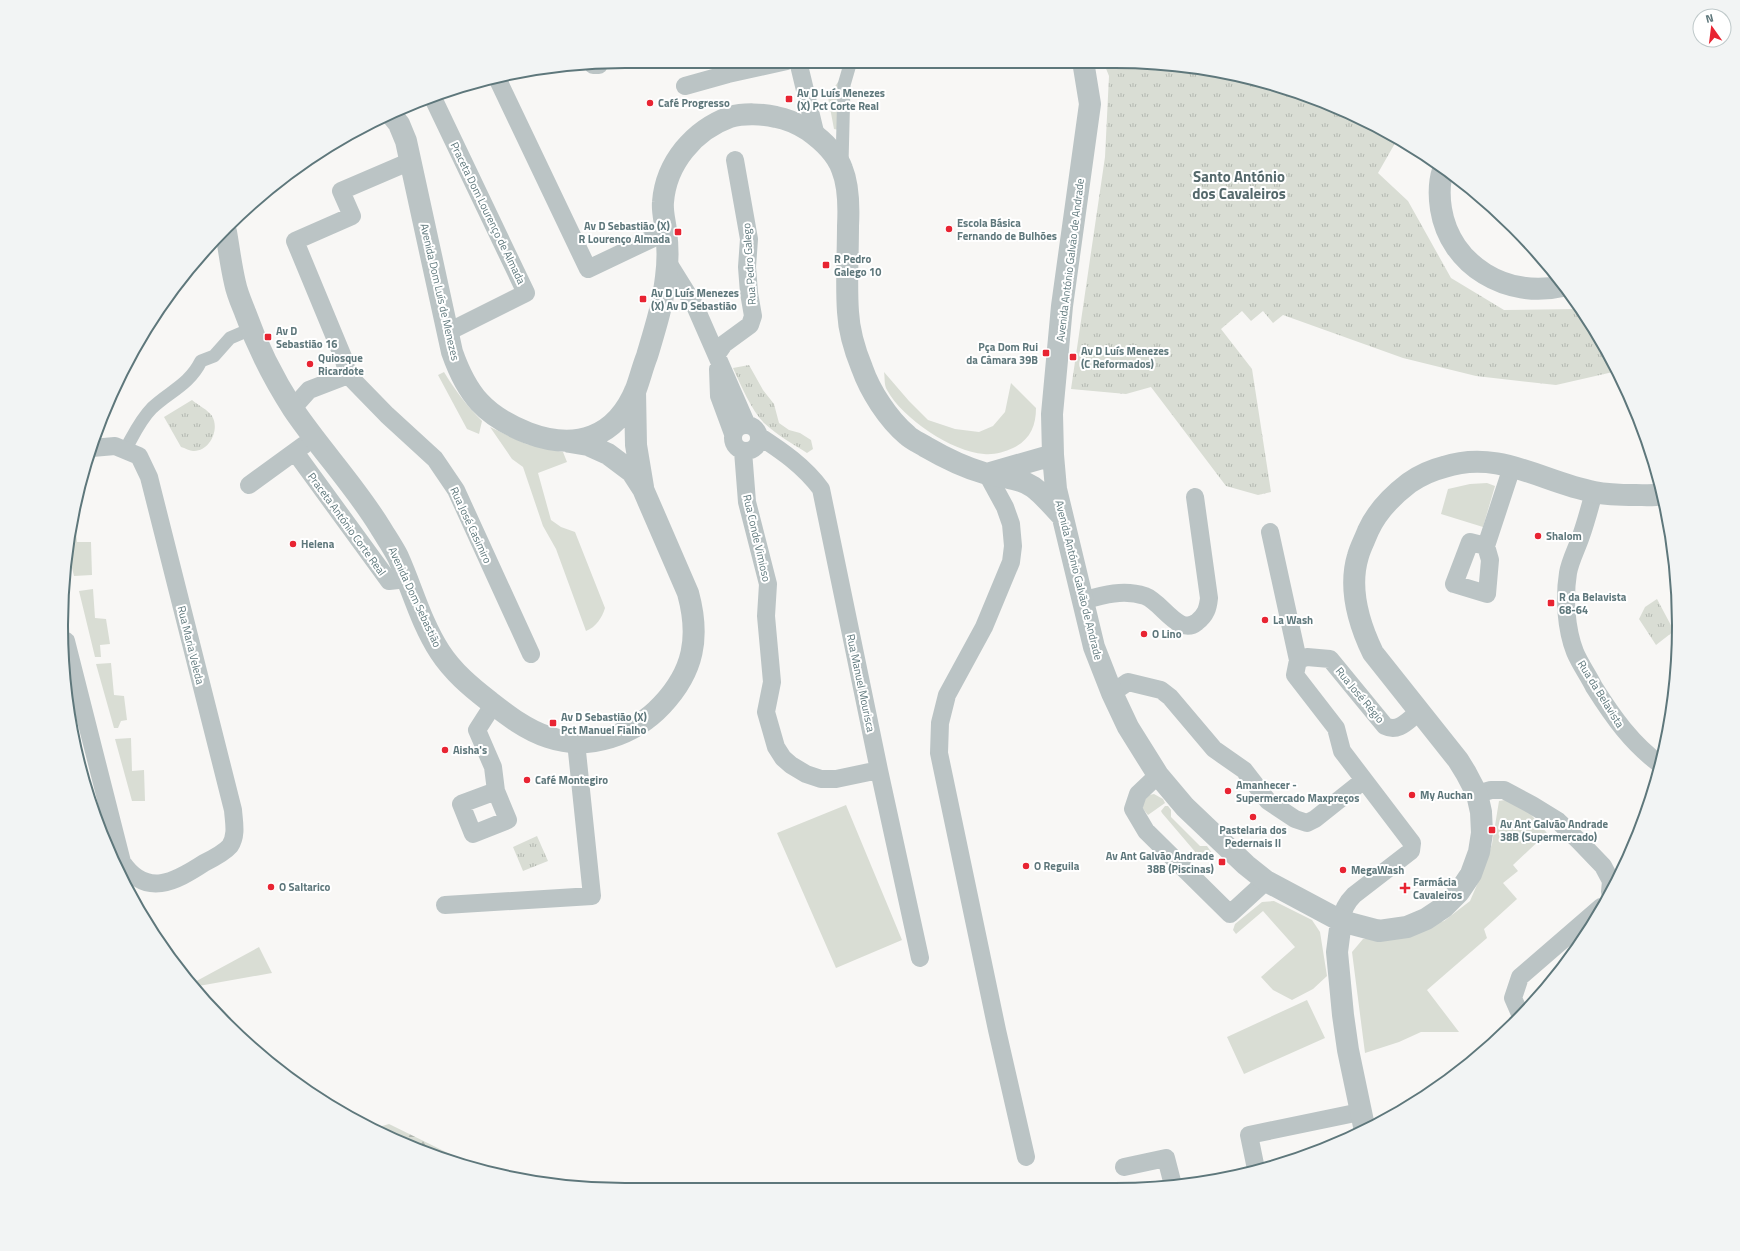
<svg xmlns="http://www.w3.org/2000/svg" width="1740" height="1251" font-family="'Titillium Web',sans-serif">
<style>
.green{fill:#d9ddd4}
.forest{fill:url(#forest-firs)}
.park{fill:url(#park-tufts)}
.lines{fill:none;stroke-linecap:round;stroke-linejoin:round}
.pedestrian{stroke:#bbc4c5;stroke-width:13}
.minor{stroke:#bbc4c5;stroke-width:18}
.tertiary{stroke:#bbc4c5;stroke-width:22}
.poi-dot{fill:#e82432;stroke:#fff;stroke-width:1.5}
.labels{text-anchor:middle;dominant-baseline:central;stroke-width:4;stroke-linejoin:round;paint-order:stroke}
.poi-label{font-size:11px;font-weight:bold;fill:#5e777b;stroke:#fff;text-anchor:start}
.street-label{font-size:11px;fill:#5e777b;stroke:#fff}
.district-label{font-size:15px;font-weight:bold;fill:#54686b;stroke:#fff}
.rim{fill:none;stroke:#5e777b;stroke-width:2}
</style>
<defs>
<pattern id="forest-firs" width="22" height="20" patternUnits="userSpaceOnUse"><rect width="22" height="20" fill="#d9ddd4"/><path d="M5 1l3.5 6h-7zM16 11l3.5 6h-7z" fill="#b3b8b1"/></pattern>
<pattern id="park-tufts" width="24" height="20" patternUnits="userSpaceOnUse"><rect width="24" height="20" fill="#d9ddd4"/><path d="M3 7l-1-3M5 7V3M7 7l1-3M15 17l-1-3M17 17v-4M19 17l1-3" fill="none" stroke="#b3b8b1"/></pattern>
</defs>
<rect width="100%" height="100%" fill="#f8f7f5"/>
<path class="green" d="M841 81 839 130 834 129 828 97 838 82Z
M444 372C455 390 467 406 482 421L479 434 467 429 438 375Z
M884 372 909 401 928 420 955 429 979 432 993 426 1005 412 1011 383 1036 408C1036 426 1030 440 1013 448 1004 452 994 455 984 454 952 452 902 418 887 390 884 385 885 378 884 372Z
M490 427 526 444 563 452 567 462 538 473 551 520 561 527 575 532 605 608C602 618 596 627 586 631L556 549 543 526 523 467 512 459Z
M1487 483 1495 486 1483 527 1441 514 1448 489 1470 484Z
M74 510 77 542H91L92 575 74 576 67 548Z
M93 589 95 618 106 619 110 644 100 645 101 657H95L79 591Z
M111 663 114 695 124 696 127 720 121 721 118 728H114L96 664Z
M131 738 132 771 144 770 145 801H132L115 739Z
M1154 794 1163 799 1165 803 1148 815 1143 809V800L1149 795Z
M1511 799 1527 810 1547 833 1513 865 1518 871 1503 883 1517 899 1484 929 1487 938 1427 990 1459 1032H1421L1399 1042 1365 1053 1352 952 1363 939 1390 938 1418 928 1444 921 1470 901 1482 873 1492 844 1499 801Z
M846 805 902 940 836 968 777 833Z
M1165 806H1168L1171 810V817L1200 846H1207L1212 853 1203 861 1162 813 1161 811Z
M1274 901 1312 920 1320 932 1327 976 1313 989 1292 1000 1273 990 1261 977 1295 947 1263 911 1236 934 1233 930 1235 924 1262 902Z
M259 947 272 973 193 987 191 984Z
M1307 1000 1325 1038 1244 1074 1227 1037Z"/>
<path class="forest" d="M389 1124 452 1155 476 1169 372 1129Z"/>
<path class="park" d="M1103 61 1225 72 1330 104 1397 137 1398 138 1378 173 1408 201 1451 278 1504 310 1579 309C1589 324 1616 354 1613 372L1556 385 1476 376 1403 358 1283 315 1273 323 1263 311 1251 321 1242 311 1221 329 1252 369 1271 492 1258 495 1226 486 1151 387 1126 394 1071 389 1105 157 1109 76Z
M749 365 763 390 774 404 779 423 789 430 800 433 811 440 813 449 807 453C793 444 777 435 764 423 751 410 741 385 733 368Z
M192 400C198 405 208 410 212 416 220 429 210 452 193 451 190 451 185 448 181 447L164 417Z
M1657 599 1674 631 1656 645 1639 619 1645 607Z
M537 836 548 861 523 871 513 847Z"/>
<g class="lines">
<path class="pedestrian" d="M842 163 844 85 851 61
M125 450C133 436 140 420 152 408 170 391 189 385 201 361L214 356 230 338 251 329"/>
<path class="minor" d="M725 61 728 74 787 61
M798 61 816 136
M593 65H599
M497 78 588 269 666 232
M685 86 728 74
M432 96 526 293 448 332
M667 261 695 306 747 425
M717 354 724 344 750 325 753 316 749 293 747 267 749 239 735 160
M718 369 719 396 733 434
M348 375 343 357 295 241 352 216 341 191 411 161
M293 408 309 390 348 375 387 415 435 459 456 490 531 654
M733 438a13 13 0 1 1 26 0a13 13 0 1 1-26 0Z
M759 436C782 451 804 466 821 489L879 770 920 958
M743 451 747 502 768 584 766 616 772 682 766 712 776 747 783 758 791 765 806 774 821 779H836L879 770
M295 452 389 581 407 579
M987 474 1005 507 1011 524 1013 546 1011 562 984 627 947 695 940 723 939 753 997 1030 1026 1157
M249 485 304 445
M1594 492C1590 507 1586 522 1581 536 1577 548 1570 561 1568 573 1564 598 1566 629 1575 652 1580 664 1588 675 1594 687 1613 717 1632 744 1661 765
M1270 532 1298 660 1295 675 1336 728 1342 751 1412 843 1411 851 1354 895C1346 903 1343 910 1341 921
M1486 546 1470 542 1454 584 1487 594 1490 560 1486 546 1512 467
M1082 601C1103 595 1123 589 1145 596 1162 602 1179 637 1197 622 1206 615 1208 608 1209 598L1195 497
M66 641 122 862C146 898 175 882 204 863 212 859 224 853 230 846 237 835 234 823 233 810L149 477 139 456 115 446 92 448
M1298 660 1307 657 1330 659 1385 726C1399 733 1408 720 1419 712
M1112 693 1128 682 1161 690 1170 697 1214 749 1244 770 1268 801 1295 819 1307 823 1315 819 1364 780
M493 705 477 730 493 767 496 791 508 820 473 834 461 804 496 791
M1158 775 1138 794 1133 809 1146 831 1230 914 1266 881
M1477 794 1491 790H1504L1532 805 1558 821 1579 841 1603 866 1611 881 1610 892
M445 905 592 896 576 742
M1520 1014 1513 998 1520 977 1601 907
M1124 1167 1166 1158 1173 1185
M1256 1169 1249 1135 1360 1112"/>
<path class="tertiary" d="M1083 61 1090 104 1062 306 1052 414 1053 455 1056 489 1094 647 1112 693 1128 727 1158 775 1185 807 1246 865 1266 881 1341 921 1379 931 1407 927 1426 919 1444 907 1459 892 1471 874 1479 852 1482 833 1481 812 1477 794 1466 773 1458 760 1373 653C1359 624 1348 589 1358 556 1360 548 1365 539 1368 531 1377 511 1392 496 1409 483 1419 476 1432 470 1444 467 1499 449 1542 482 1594 492 1608 495 1622 495 1636 495 1644 495 1653 496 1661 494
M391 114 399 124 406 141 452 352C467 395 485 416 528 433 576 451 616 438 636 389 640 378 643 366 647 356 655 329 663 304 666 277 668 262 668 246 666 231 665 221 662 212 663 202 666 163 694 130 730 117 744 113 763 114 776 117 788 119 798 124 808 130 822 140 836 152 842 169 849 186 849 207 848 226 848 254 846 284 848 312 849 331 855 351 862 368 870 391 888 419 907 435 912 440 920 443 926 447 945 458 963 467 984 473 1001 478 1018 477 1033 487 1044 495 1053 507 1062 516
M1443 170C1439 182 1439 196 1441 209 1450 266 1508 299 1562 286
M226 232C229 249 231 266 235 283 237 293 241 302 245 312 257 346 273 378 293 409 320 449 355 486 380 527 386 537 393 547 398 557 412 588 421 623 440 652 453 672 471 687 489 701 507 715 526 730 548 737 589 751 634 735 662 705 694 671 700 637 688 593L643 489 632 472 608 454 588 445 570 442
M635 391 636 445 643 487
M990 473 1053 455
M1341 921 1337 952 1343 1015 1348 1050 1365 1131"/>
</g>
<g class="poi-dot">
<rect x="785" y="95" width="8" height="8" rx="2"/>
<circle cx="650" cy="103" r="4"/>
<circle cx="949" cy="229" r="4"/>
<rect x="674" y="228" width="8" height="8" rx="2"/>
<rect x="822" y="261" width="8" height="8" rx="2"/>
<rect x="639" y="295" width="8" height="8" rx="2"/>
<rect x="264" y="333" width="8" height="8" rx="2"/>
<rect x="1042" y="349" width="8" height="8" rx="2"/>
<rect x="1069" y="353" width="8" height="8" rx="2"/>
<circle cx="310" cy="364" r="4"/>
<circle cx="1538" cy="536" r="4"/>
<circle cx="293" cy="544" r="4"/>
<rect x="1547" y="599" width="8" height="8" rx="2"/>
<circle cx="1265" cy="620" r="4"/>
<circle cx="1144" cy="634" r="4"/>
<rect x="549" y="719" width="8" height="8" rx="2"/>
<circle cx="445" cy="750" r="4"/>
<circle cx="527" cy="780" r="4"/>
<circle cx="1228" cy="791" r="4"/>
<circle cx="1412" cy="795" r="4"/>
<circle cx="1253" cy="817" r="4"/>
<rect x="1488" y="826" width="8" height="8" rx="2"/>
<rect x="1218" y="858" width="8" height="8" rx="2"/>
<circle cx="1026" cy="866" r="4"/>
<circle cx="1343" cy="870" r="4"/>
<circle cx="271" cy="887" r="4"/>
<path d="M1403 882h4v4h4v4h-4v4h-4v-4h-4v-4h4z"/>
</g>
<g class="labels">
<g class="poi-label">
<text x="797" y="93">Av D Luís Menezes<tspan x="797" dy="13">(X) Pct Corte Real</tspan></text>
<text x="658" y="103">Café Progresso</text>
<text x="957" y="223">Escola Básica<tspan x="957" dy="13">Fernando de Bulhões</tspan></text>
<text x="670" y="226" text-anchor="end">Av D Sebastião (X)<tspan x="670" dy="13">R Lourenço Almada</tspan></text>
<text x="834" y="259">R Pedro<tspan x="834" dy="13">Galego 10</tspan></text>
<text x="651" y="293">Av D Luís Menezes<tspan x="651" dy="13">(X) Av D Sebastião</tspan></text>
<text x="276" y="331">Av D<tspan x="276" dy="13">Sebastião 16</tspan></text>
<text x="1038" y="347" text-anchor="end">Pça Dom Rui<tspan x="1038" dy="13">da Câmara 39B</tspan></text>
<text x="1081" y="351">Av D Luís Menezes<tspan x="1081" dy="13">(C Reformados)</tspan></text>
<text x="318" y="358">Quiosque<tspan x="318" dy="13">Ricardote</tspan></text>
<text x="1546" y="536">Shalom</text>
<text x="301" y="544">Helena</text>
<text x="1559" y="597">R da Belavista<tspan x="1559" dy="13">68-64</tspan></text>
<text x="1273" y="620">La Wash</text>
<text x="1152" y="634">O Lino</text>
<text x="561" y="717">Av D Sebastião (X)<tspan x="561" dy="13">Pct Manuel Fialho</tspan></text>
<text x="453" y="750">Aisha's</text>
<text x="535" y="780">Café Montegiro</text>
<text x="1236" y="785">Amanhecer -<tspan x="1236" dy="13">Supermercado Maxpreços</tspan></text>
<text x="1420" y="795">My Auchan</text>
<text x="1500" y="824">Av Ant Galvão Andrade<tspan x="1500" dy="13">38B (Supermercado)</tspan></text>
<text x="1253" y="830" text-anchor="middle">Pastelaria dos<tspan x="1253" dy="13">Pedernais II</tspan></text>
<text x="1214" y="856" text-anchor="end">Av Ant Galvão Andrade<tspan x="1214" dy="13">38B (Piscinas)</tspan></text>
<text x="1034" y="866">O Reguila</text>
<text x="1351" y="870">MegaWash</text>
<text x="1413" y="882">Farmácia<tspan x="1413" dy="13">Cavaleiros</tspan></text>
<text x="279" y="887">O Saltarico</text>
</g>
<g class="street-label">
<text transform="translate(488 213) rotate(64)">Praceta Dom Lourenço de Almada</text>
<text transform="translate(1070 260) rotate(-83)">Avenida António Galvão de Andrade</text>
<text transform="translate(749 264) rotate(-94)">Rua Pedro Galego</text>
<text transform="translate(440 292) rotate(77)">Avenida Dom Luís de Menezes</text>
<text transform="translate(347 524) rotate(54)">Praceta António Corte Real</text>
<text transform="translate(471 525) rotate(65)">Rua José Casimiro</text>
<text transform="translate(757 538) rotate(77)">Rua Conde Vimioso</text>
<text transform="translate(1079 580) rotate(76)">Avenida António Galvão de Andrade</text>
<text transform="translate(415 597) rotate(65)">Avenida Dom Sebastião</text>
<text transform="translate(191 645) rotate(76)">Rua Maria Veleda</text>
<text transform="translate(861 683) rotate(78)">Rua Manuel Mourisca</text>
<text transform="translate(1601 694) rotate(58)">Rua da Belavista</text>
<text transform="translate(1360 695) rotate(50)">Rua José Régio</text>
</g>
<g class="district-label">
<text x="1239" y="176">Santo António<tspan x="1239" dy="17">dos Cavaleiros</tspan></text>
</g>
</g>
<path d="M0 0H1740V1251H0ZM625 68H1115A557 557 0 0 1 1672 625V626A557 557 0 0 1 1115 1183H625A557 557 0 0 1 68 626V625A557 557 0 0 1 625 68Z" fill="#f2f4f4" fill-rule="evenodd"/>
<path class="rim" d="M625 68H1115A557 557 0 0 1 1672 625V626A557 557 0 0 1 1115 1183H625A557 557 0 0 1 68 626V625A557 557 0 0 1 625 68Z"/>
<g transform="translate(1712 28) rotate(346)"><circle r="19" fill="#ffffff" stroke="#bfc9ca"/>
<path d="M0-3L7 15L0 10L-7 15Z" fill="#e82432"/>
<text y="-6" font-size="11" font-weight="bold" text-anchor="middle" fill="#5e777b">N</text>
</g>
</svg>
